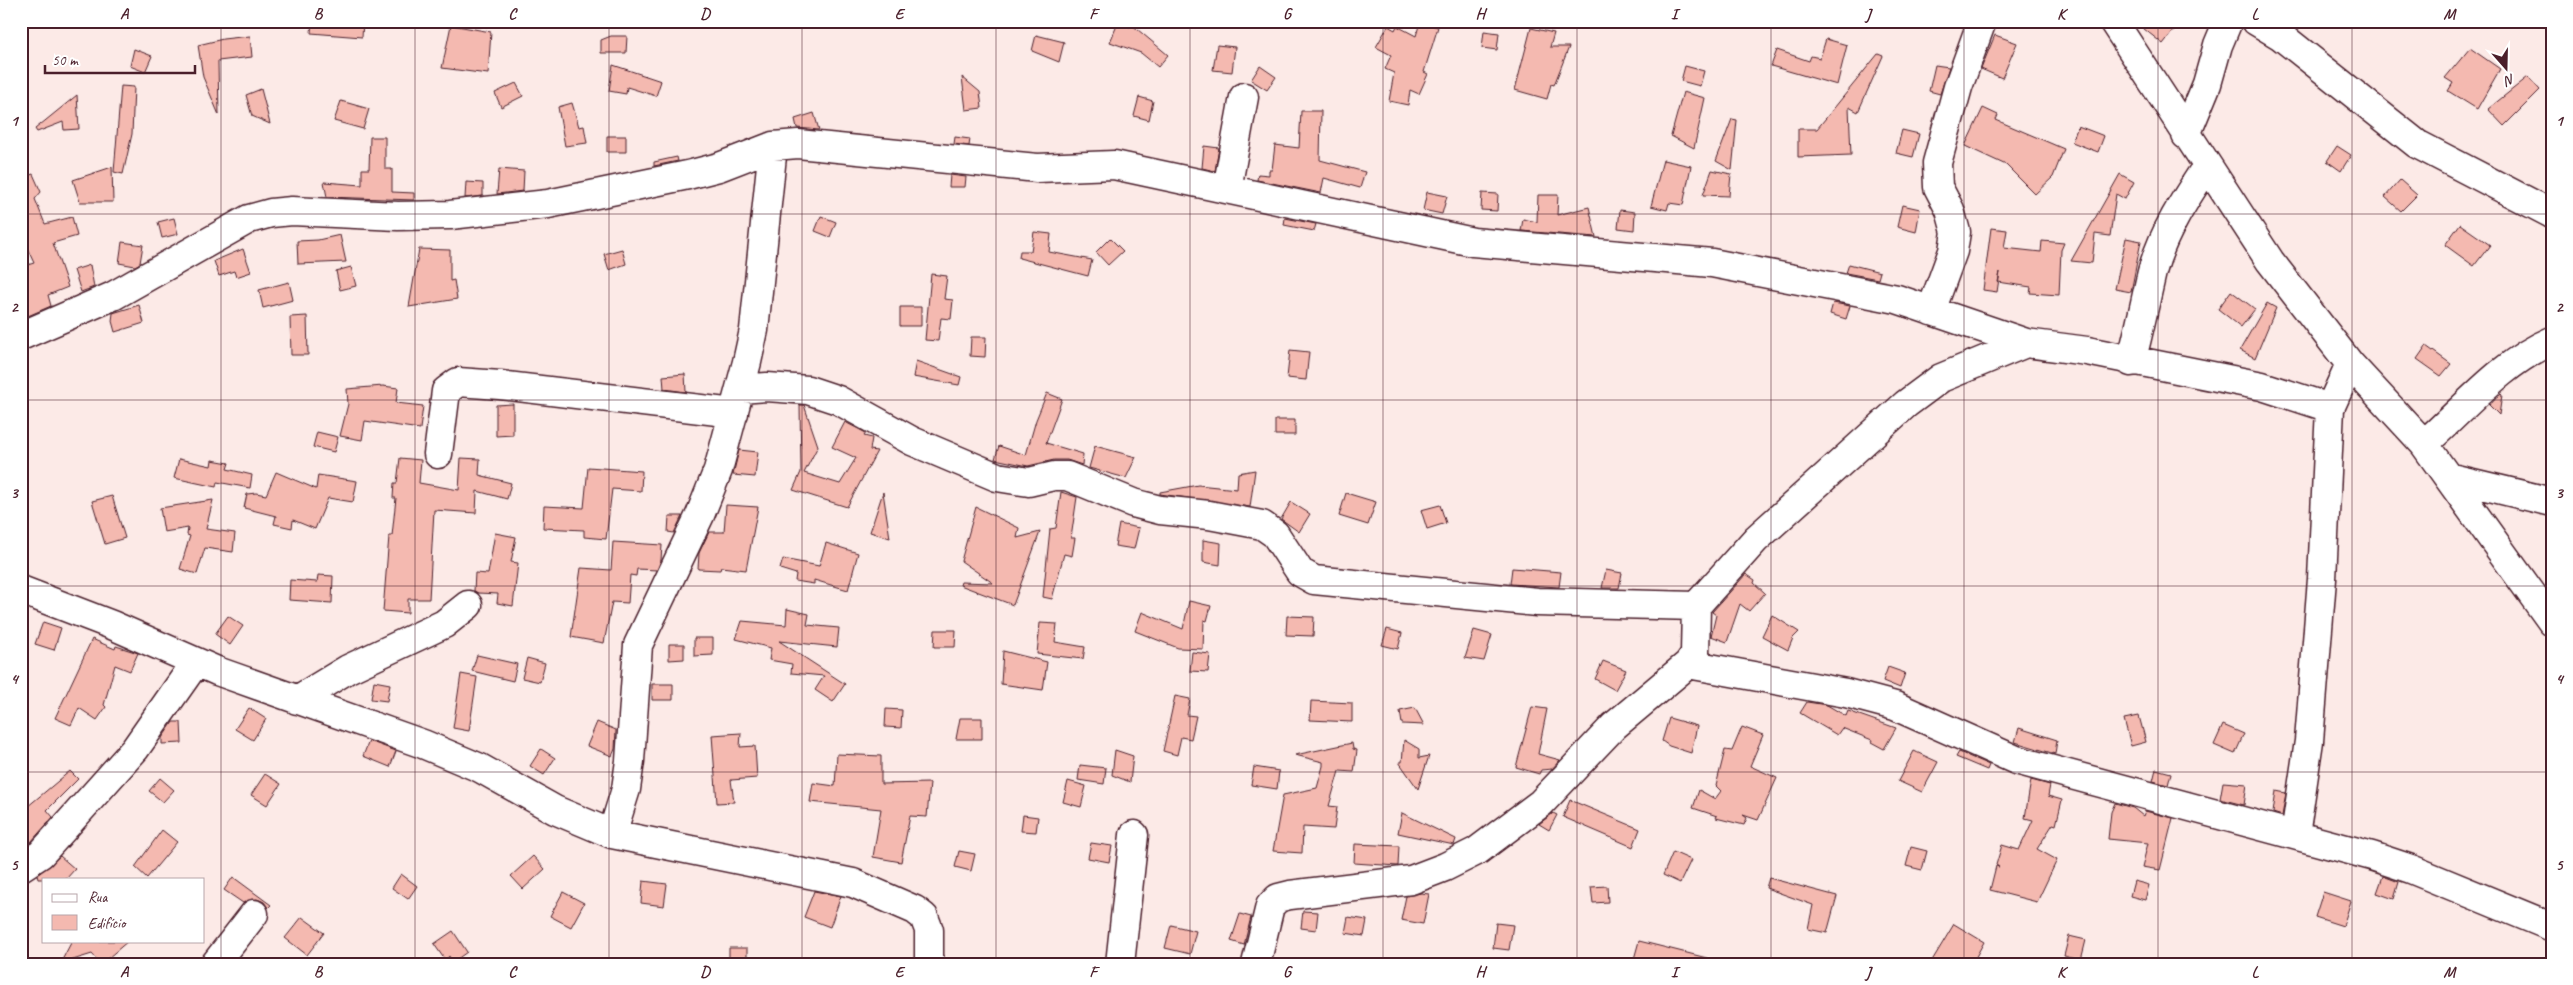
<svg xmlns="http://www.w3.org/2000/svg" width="2573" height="985" font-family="Caveat,sans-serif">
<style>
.building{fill:#f4b9b0;stroke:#4a1f2b}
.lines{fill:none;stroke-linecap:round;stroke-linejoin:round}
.minor-casing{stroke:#4a1f2b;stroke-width:31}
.minor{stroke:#fff;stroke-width:28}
.grid{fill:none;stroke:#4a1f2b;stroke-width:1;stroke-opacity:0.55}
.neatline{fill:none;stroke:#4a1f2b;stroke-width:2}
.grid-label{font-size:16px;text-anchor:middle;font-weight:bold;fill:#4a1f2b}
</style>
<rect width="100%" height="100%" fill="#fceae7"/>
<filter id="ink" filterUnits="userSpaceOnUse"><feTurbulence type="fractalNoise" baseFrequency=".02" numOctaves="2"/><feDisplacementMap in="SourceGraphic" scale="10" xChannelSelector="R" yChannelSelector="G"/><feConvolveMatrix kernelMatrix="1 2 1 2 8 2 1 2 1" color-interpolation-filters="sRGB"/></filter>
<g filter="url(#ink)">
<path class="building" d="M312 21H363L362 37 311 33Z
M2134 21H2181L2163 44Z
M1420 22 1438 27 1424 72 1428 74 1419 94 1410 90 1408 105 1389 101 1394 73 1385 69 1391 55 1376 47 1388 26 1395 30 1397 26 1416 36Z
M1118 23 1130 27 1131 24 1168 55 1158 67 1141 53 1110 42Z
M451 25 491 32 488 74 442 68Z
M1531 28 1554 33 1550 47H1569L1554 85 1551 84 1547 99 1515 90Z
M1484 31 1499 33 1497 50 1482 48Z
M1036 35 1064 42 1059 62 1032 51Z
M1995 35 2017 43 2002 78 1981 69Z
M250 36 252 57 218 61 219 115 203 77 198 45 223 39Z
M611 36H627L626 53H601V40Z
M1826 39 1847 45 1837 85 1771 66 1777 50 1809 61 1811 56 1820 58Z
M1217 45 1235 47 1232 72 1213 70Z
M2470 48 2500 69 2477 109 2448 91 2453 83 2445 78Z
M134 49 152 56 145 72 130 66Z
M1878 54 1883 56 1858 112 1849 107 1851 155 1798 157V129H1817Z
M613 65 661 81 656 96 627 87 626 94 609 91Z
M1935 65 1949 67 1940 94 1929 91Z
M1260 66 1276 77 1267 90 1251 80Z
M1685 66 1704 71 1700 86 1681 81Z
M962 77 980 92 982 108 966 110Z
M2528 77 2540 90 2504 126 2488 109Z
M516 83 523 96 501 107 495 93Z
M121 86 134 87 132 134 123 174 114 172Z
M261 89 270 124 252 116 246 95Z
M1683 92 1705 98 1694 148 1671 136Z
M77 95 79 129 64 130 63 122 37 132 35 129Z
M1139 97 1153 101 1149 120 1134 116Z
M341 101 369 109 363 129 334 121Z
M572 103 579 127 584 126 587 143 565 146 558 107Z
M1983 108 1998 115 1996 120 2064 149 2053 177 2035 194 2006 165 1965 146Z
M1301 111H1321L1320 160 1365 172 1360 188 1324 178 1321 193 1257 180 1258 174 1269 175V170H1272L1275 145 1299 148Z
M814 113 819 130 797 128 795 119Z
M1732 119 1737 120 1732 170 1716 161Z
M2078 126 2104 136 2098 152 2072 142Z
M1902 130 1919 134 1913 157 1896 153Z
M607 136H626V152H607Z
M370 137H385V169H392V192L414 193V200L327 197 324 182 362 185V169H369Z
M955 137 970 139 969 146 954 144Z
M1204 146 1219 148 1215 171 1202 168Z
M2337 146 2351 155 2341 171 2327 161Z
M677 157 678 161 654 166V162Z
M1663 160 1691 166 1683 205 1669 203 1667 210 1651 206Z
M21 167 25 177 33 174 41 192 35 199 45 224 72 217 77 236 53 243 68 287 48 295 51 306 21 319V267L34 263 21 235V230L27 227 21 216Z
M112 167 113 202H80L73 180Z
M499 169 524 171 523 191 497 194Z
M1712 170 1731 174 1729 196 1703 195Z
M2120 174 2134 182 2125 199 2116 194 2110 236 2095 234 2092 263 2071 261Z
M950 175 966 177 965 187H949Z
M2400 180 2417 195 2401 211 2385 197Z
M466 182 483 183V196L465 198Z
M1427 192 1447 196 1442 214 1423 210Z
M1482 193 1498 194 1497 211 1481 210Z
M1538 195H1558L1557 215 1589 207 1596 237 1521 231 1523 219 1537 222Z
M1902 205 1920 209 1916 232 1897 227Z
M1620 210 1635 212 1634 230 1618 228Z
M821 216 836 222 830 237 815 231Z
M174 218 178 234 162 238 158 222Z
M1285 218 1316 224 1314 231 1284 225Z
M2460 224 2490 245 2474 266 2445 245Z
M1991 228 2007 230 2004 248 2041 252 2042 241 2064 243 2061 250 2059 295 2030 293 2031 287 1998 282 2000 272 1997 292 1983 290Z
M1034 232 1051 234 1049 252 1092 260 1088 276 1019 258 1020 251H1031Z
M340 235 346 262 298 264 297 241 318 240Z
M1110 238 1123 251 1108 265 1096 252Z
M2126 238 2141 241 2131 292 2115 289Z
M122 242 143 245 140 263 135 266 119 263Z
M243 249 251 272 236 277 234 271 219 276 214 261Z
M419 249 450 250V281L454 280 457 299 409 307Z
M622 249 626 264 609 270 604 254Z
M1849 264 1880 272 1878 279 1846 273Z
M90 265 94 287 81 292 74 270Z
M351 267 356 286 340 290 336 271Z
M931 274 947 276 944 299 953 300 951 319 941 318 938 341 925 340Z
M289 282 293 300 263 308 259 290Z
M2231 291 2255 309 2241 327 2218 309Z
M1833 303 1850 306 1846 319 1830 314Z
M2267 303 2276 308 2255 358 2240 350Z
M139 305 144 323 115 332 112 321 113 313Z
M900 307H921V326H900Z
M307 316 308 355H291L290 317Z
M971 337H986L985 357 970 356Z
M2426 346 2451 364 2441 376 2417 359Z
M1290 350 1309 352 1306 380 1287 378Z
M916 361 961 377 959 385 913 377Z
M685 374 686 392 664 389 663 376Z
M383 386 398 388 396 403 423 406 420 429 365 421 362 440 340 436 348 404 347 389Z
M1047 393 1062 399 1046 443 1083 454 1082 465 1067 460H1054L1028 466 995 459 999 446 1026 455 1036 420Z
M2501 394 2502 395 2499 415 2489 405Z
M513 404V435L496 436V405Z
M800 405H804L818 446 804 473 840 484 856 458 832 447 845 422 866 433 864 436 872 438 870 450 877 451 847 507 793 490 801 472Z
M1275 420H1295V435H1275Z
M317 432 338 437 334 452 313 447Z
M1095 446 1136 457 1126 478 1089 468Z
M739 450 758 452 755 477 733 475Z
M400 458 421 460 419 483 459 490 461 458 480 459 479 475 511 483 507 499 477 491 476 513 434 510 429 599H408V613L383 611 389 536H392L396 498H393L394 483H397Z
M179 459 211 466 212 460 229 463 227 469 252 475 250 488 217 482 216 487 174 478Z
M588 467 642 471 641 491 612 489 606 539 584 537V530L543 528 544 506 584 508Z
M1255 470 1250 507 1160 494V492L1198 485 1237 489 1238 473Z
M276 472 316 489 318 475 357 481 353 502 328 498 315 529 293 520 292 528 274 524 276 516 244 508 247 494 256 493 266 495Z
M883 492 890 538 870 532Z
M1061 492 1077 497 1071 538H1075L1072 556 1064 554 1052 599 1043 597 1050 529 1056 528Z
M1346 493 1376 502 1368 525 1339 516Z
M112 496 125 538 105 544 92 501Z
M213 500 206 529 235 533 233 552 205 548 197 574 180 569 190 536 187 535 188 528 164 532 160 508Z
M1291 502 1310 514 1299 532 1281 519Z
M726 505 758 507 746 570 721 567 720 570 698 569 699 553 709 532H724Z
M1440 505 1446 523 1427 529 1421 510Z
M976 507 1019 528 1017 538 1040 532 1013 605 960 585 961 582 993 583 961 561Z
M669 516H682L674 533 668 532Z
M1119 524 1139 528 1134 549 1115 546Z
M495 533 516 537 511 562 518 563 513 606 497 603 498 594 478 593 474 591 475 573 488 574Z
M1203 540 1221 543 1220 565 1203 562Z
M613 542 662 545 661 560 657 570 637 569 636 576 630 575 628 603 612 602 604 643 571 637 581 568 611 570Z
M826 543 858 553 848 590 814 580V584L795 581 796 574 780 569 783 559 819 566Z
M1512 568 1561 572 1559 587 1510 584Z
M1606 570 1622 573 1619 588H1602Z
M1746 574 1755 580 1754 583 1765 593 1749 611 1740 604 1727 642 1711 636 1716 615 1712 612Z
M318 575 333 576 332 603 289 600 290 580 317 582Z
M1189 601 1211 606 1207 621 1204 620 1203 649 1178 648 1135 631 1142 612 1183 629Z
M787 609 809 614 807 625 839 628 837 647 779 641 845 684 833 702 815 690 824 676 791 673 792 664 769 660 771 648 736 639 742 621 786 625Z
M1772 615 1799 632 1793 638 1788 650 1762 636Z
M228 616 243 626 230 645 215 634Z
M1287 616 1314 617 1313 636 1286 635Z
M43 622 61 628 54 650 35 644Z
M1040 623 1057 624 1055 642 1085 647 1083 659 1037 654Z
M1387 629 1402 633 1398 649 1382 645Z
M935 630H956L955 647H934Z
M1474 630 1492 635 1484 661 1465 658Z
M694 638H713V655L694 656Z
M92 639 115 649 116 646 138 653 130 671 115 665 104 705 106 707 97 720 79 708 71 725 55 718Z
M669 644H684V659L669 660Z
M1003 651 1047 662 1043 690 1001 684Z
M1192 652 1210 654 1208 672 1190 671Z
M477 655 517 664 513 681 472 671Z
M527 658 545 663 540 682 522 678Z
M1603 661 1626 670 1615 690 1595 679Z
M1888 667 1905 673 1900 688 1883 681Z
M461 674 477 677 469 731 453 728Z
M374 681 390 684 387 701 371 699Z
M652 684H673V700H652Z
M1175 696 1190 699 1187 715 1196 716 1191 739 1181 737 1177 755 1163 751Z
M1311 701 1352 703V722L1310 720Z
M1807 702 1827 705 1846 716 1848 711 1896 728 1884 749 1871 742 1872 740 1842 728 1837 735 1800 713Z
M1532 707 1547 709 1538 754 1560 760 1552 769 1541 770 1539 774 1516 767Z
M249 708 266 719 253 740 235 729Z
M1415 708 1424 725 1402 724 1400 711Z
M886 709 902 710 901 728 885 727Z
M2139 716 2146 742 2131 746 2124 719Z
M960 718H982V739H956Z
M1669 718 1697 726 1691 753 1669 746 1662 741Z
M173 722H181L182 743 162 744V738Z
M597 722 616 730 615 749 612 756 587 746Z
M2223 725 2244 734 2235 754 2214 745Z
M1742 727 1763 735 1750 766 1777 778 1758 820 1743 815 1747 818 1744 825 1716 818 1717 816 1693 808 1699 790 1715 799 1721 791 1716 786 1725 750 1732 751Z
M2019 728 2057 740 2055 754 2015 742Z
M741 733 740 747 755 746 757 778 731 780 734 802 717 803 712 735Z
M1404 740 1419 749V758L1429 756 1418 789 1399 762H1402Z
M369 741 396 751 390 767 363 756Z
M1352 743 1353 749 1357 750 1354 772 1339 771 1329 806 1337 807 1334 829 1303 827 1302 853 1273 851 1283 795 1317 788 1323 766V762L1295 755Z
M541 749 555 758 544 775 530 766Z
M1115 750 1133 756 1130 782 1112 775Z
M1914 751 1938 762 1922 792 1898 781Z
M1959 752 1989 765 1987 770 1956 757Z
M837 754 881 756V784L930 783 927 817 910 816 901 862 873 857 881 809 810 802 813 783 835 786Z
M1080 765 1106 768 1104 784 1078 780Z
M1254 767 1279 771 1277 789 1251 785Z
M2156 769 2171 773 2168 785 2153 781Z
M70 771 78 779 47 810 53 817 31 842 21 848V812Z
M265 774 281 784 267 805 251 795Z
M160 778 174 790 163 802 149 791Z
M2031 780 2050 785 2048 796 2062 800 2056 825 2053 824 2037 849 2057 860 2037 902 1990 890 1996 866 1999 867 1996 865 2002 845 2019 850 2033 820 2025 818Z
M1068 781 1086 786 1081 807 1063 802Z
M2223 782 2247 784 2244 805 2220 799Z
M2276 791 2286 793 2282 816 2273 813Z
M1570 800 1640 829 1633 847 1563 817Z
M2115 803 2133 808 2143 816 2145 811 2173 818 2160 870 2142 867 2148 843 2108 839 2111 812Z
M1402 813 1456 839 1454 845 1398 833Z
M1553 813 1557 815 1549 830 1539 824Z
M1023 815 1038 817 1036 832 1021 831Z
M162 830 177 842 147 878 135 867Z
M1091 843 1112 846 1109 862 1088 858Z
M1355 844 1399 846 1398 866 1354 863Z
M1911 847 1927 851 1922 870 1906 866Z
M959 851 975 854 971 871 955 867Z
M1673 852 1691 860 1680 883 1663 875Z
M60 856 75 869 66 879H38L37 875Z
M533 856 545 869 523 889 511 876Z
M401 874 417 886 408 899 392 888Z
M2383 876 2399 882 2394 899 2377 893Z
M233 877 271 905 268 908 264 902 257 899 243 903 224 890Z
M1769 878 1837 896 1827 933 1808 929 1813 905 1766 888Z
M643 881 667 884 664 906 641 903Z
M2134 881 2149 885 2145 900 2130 896Z
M1607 886 1608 902 1593 903 1591 887Z
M814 891 841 896 830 927 804 917Z
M563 892 584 903 571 927 550 916Z
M2323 892 2351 901 2343 926 2315 917Z
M1421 893 1429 894 1423 924 1401 920 1406 896Z
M1303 911 1318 912 1316 930 1301 928Z
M1240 914 1251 917 1244 945 1231 941Z
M302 917 324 933 307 955 285 938Z
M1348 917 1367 920 1364 936 1345 933Z
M1496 923 1513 925 1509 950 1493 948Z
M1954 924 1984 942 1972 964H1930Z
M1171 925 1196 931 1190 954 1165 948Z
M453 931 467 952 453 962 449 956 445 960 434 944Z
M2069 936 2086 940 2081 960 2064 956Z
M72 941H128L101 964 92 954 60 964Z
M1639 941 1707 958 1706 964H1652L1634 959Z
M729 948H747V964H729Z"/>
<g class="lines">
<g class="minor-casing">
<path id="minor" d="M2113 21 2270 261 2350 364 2424 444 2552 622
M2256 21 2281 36 2417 144 2552 214
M2186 135 2207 84 2218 45 2228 21
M1227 189 1244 97
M1931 311 1953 251 1956 232 1950 210 1938 187 1937 163 1958 87 1982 21
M21 336 113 296 249 219 271 213 292 211 398 216 450 215 548 204 688 175 719 167 773 146 798 144 1037 168 1114 165 1473 242 1712 263 1897 299 2026 343
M2131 362C2139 332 2145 302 2152 272 2162 234 2185 199 2207 166
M740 389 767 387 808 390 838 400 912 441 997 477 1029 482 1054 476H1067L1133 503 1160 510 1209 515 1262 525 1275 534 1300 572 1314 580 1537 602 1696 606
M2424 444C2464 409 2502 362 2552 341
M438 454 446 391 458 382 500 385 734 413
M2448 477 2552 502
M21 590 112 625 217 671 423 744 480 768 555 810 612 834 853 883 915 910 924 917 929 930V964
M1688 664 1846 693 1895 706 2016 760 2372 856 2411 869 2552 927
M297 700 348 669 444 624 468 605
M612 834 626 789 630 761 638 645 700 515 718 470 747 362 754 330 773 146
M2295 835 2309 741 2322 579 2330 408 2350 364
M21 867 41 854 135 749 196 662
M215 964 254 914
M1120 964 1134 835
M1256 964 1270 906 1278 898 1290 895 1411 880 1445 867 1477 851 1541 803 1614 726 1688 664 1695 654 1696 606 1756 539 1906 404 1941 378 2026 343 2087 351 2262 386 2330 408"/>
</g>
<use href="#minor" class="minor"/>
</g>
</g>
<path class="grid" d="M221 21V964M415 21V964M609 21V964M802 21V964M996 21V964M1190 21V964M1383 21V964M1577 21V964M1771 21V964M1964 21V964M2158 21V964M2352 21V964M21 214H2552M21 400H2552M21 586H2552M21 772H2552"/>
<rect width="2573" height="985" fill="none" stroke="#fff" stroke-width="55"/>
<rect x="42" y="878" width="162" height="65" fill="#ffffff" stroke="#b7a5aa"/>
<rect x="52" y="894" width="25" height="8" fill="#ffffff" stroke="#b7a5aa"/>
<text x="88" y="902" font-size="15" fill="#4a1f2b">Rua</text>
<rect x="52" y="915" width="25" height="15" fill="#f4b9b0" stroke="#b7a5aa"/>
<text x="88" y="928" font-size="15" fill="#4a1f2b">Edifício</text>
<g transform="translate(2506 68) rotate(160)" stroke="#ffffff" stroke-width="4" paint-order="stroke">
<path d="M0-4L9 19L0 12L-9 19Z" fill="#4a1f2b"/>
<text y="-8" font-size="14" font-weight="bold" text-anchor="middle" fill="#4a1f2b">N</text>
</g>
<path d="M45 65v8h150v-8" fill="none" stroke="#4a1f2b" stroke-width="2.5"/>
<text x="52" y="65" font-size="15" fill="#4a1f2b" stroke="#ffffff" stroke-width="4" paint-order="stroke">50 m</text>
<rect x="28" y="28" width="2518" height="930" class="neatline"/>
<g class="grid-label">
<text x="124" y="19">A</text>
<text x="318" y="19">B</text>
<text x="512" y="19">C</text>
<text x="705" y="19">D</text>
<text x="899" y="19">E</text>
<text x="1093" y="19">F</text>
<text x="1287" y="19">G</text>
<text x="1480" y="19">H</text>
<text x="1674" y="19">I</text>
<text x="1868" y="19">J</text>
<text x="2061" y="19">K</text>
<text x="2255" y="19">L</text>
<text x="2449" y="19">M</text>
<text x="14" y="126">1</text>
<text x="2559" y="126">1</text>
<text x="14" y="312">2</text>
<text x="2559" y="312">2</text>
<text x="14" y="498">3</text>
<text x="2559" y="498">3</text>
<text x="14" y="684">4</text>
<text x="2559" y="684">4</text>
<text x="14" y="870">5</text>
<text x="2559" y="870">5</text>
<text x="124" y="977">A</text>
<text x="318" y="977">B</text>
<text x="512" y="977">C</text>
<text x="705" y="977">D</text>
<text x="899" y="977">E</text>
<text x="1093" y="977">F</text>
<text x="1287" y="977">G</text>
<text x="1480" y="977">H</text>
<text x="1674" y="977">I</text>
<text x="1868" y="977">J</text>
<text x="2061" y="977">K</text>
<text x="2255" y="977">L</text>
<text x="2449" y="977">M</text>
</g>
</svg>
